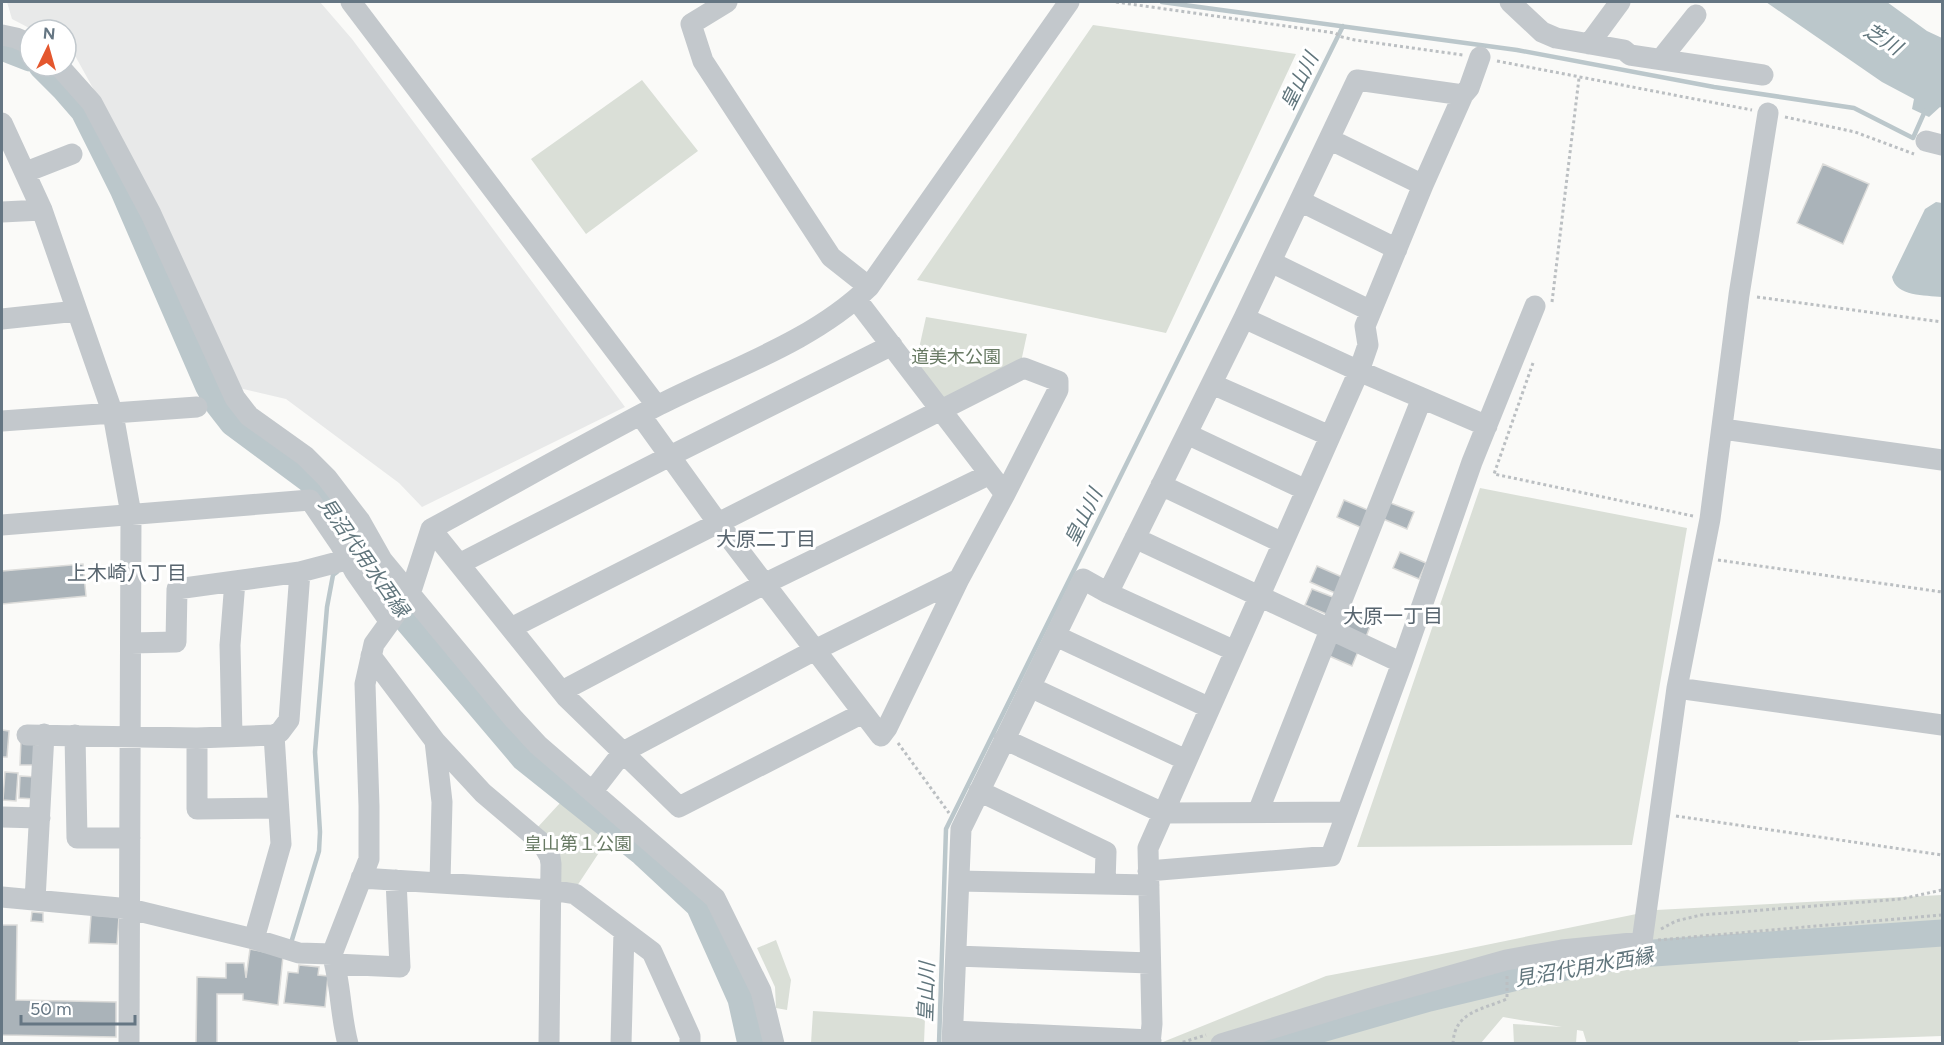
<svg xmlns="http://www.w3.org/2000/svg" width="1944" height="1045" font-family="Figtree,'Noto Sans JP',sans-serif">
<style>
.built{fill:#e8e9e9}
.green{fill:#dadfd7}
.water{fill:#bbc7cb}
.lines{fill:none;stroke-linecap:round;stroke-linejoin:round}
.stream{stroke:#bbc7cb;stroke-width:4.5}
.river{stroke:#bbc7cb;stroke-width:27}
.building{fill:#aab3b9;stroke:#dcdcda;stroke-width:1.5}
.path{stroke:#bbbfc2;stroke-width:3;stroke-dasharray:3 3;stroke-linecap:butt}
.minor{stroke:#c3c8cc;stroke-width:21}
.labels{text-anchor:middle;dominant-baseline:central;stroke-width:6;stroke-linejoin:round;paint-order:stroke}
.park-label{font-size:18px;fill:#687a64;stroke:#fff}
.water-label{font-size:20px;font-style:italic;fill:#60757c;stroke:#fff}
.neighbourhood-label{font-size:20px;fill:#57646e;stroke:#fff}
</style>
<rect width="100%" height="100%" fill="#fafaf8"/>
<path class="built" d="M7 2H320L352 39 625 407 422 507 399 483 286 399 239 388 141 175 73 52 66 48V30H33L12 19Z"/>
<path class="green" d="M1093 25 1296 54 1166 333 917 280Z
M642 80 698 151 586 234 531 159Z
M926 317 1027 334 1021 362 946 401 916 362Z
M1480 488 1687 528 1632 845 1357 847Z
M560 803 608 839 577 886 563 884 559 880 537 828Z
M1942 895V1036L1799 1041 1795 1044H1587L1583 1031 1577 1030 1576 1043 1514 1044 1513 1024 1562 1027 1503 1017 1481 1043 1158 1044 1326 976 1437 955 1656 910Z
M776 940 791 980 787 1010 776 1008 775 987 757 948Z
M813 1011 925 1018 924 1043H811Z"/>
<path class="water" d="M1766 2H1887L1927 31 1942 38V108L1940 107 1929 117 1912 109 1914 99 1882 82Z
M1936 202 1942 203V297C1925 295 1896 297 1892 277L1925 209Z"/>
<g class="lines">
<path class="stream" d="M1162 2 1517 50 1714 87 1854 108 1913 138 1925 111
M291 943 319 851 320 832 315 752 327 607 333 575 337 572
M939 1044 946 829 1343 26"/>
<path class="river" d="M2 47 30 58
M42 66 64 88 84 111 123 189 208 385 219 405 233 423 310 480 333 509 360 557 385 594 524 758 643 853 699 905 741 999 751 1044
M1269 1044 1429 998 1526 975 1625 955 1942 933"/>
</g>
<path class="building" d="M1823 164 1869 184 1843 244 1797 223Z
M1344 500 1370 511 1362 528 1337 517Z
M1388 502 1414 512 1407 529 1381 518Z
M1400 552 1426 563 1419 579 1393 568Z
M83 564 86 596 2 604V571Z
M1317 566 1342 577 1335 593 1310 582Z
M1312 589 1338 599 1331 616 1305 605Z
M1347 610 1372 621 1366 637 1340 626Z
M1333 639 1359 649 1352 666 1327 655Z
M2 730 9 731 7 757H2Z
M21 739 36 740V765H20Z
M5 772 18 773 16 801 3 800Z
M20 776 36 777 35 799 19 798Z
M32 912 43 913V922L31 921Z
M91 915 119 917 117 944 89 943Z
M2 925H17L16 1000 116 1002V1037L2 1035Z
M250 949 283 956 278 1005 243 1000V994H217V1044H196L197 977 226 978V963H244L246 978Z
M299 965 319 967 318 975 328 976 325 1007 284 1003 288 972 298 973Z"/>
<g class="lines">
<path class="path" d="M1116 2 1335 33 1342 37 1355 40 1463 55
M1497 61 1752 110
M1785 117 1855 132 1914 154
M1757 297 1942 322
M1552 302 1579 78
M1533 363 1494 474 1693 516
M1718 560 1942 592
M898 743 949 813
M1676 816 1942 855
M1661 929 1676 921 1701 915 1901 899 1942 890
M1658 940 1942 915
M1177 1044 1206 1035
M1453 1044C1454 1012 1481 1010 1507 999V976"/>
<path class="minor" d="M351 2 657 406
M727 2 691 24 703 61 831 257 869 287
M1510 2 1542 32 1556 38 1624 50 1630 55 1763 75
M2 35 16 38 30 44
M1589 44 1620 2
M1661 59 1696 15
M59 66 92 103 151 214 235 398 249 416 305 456 327 478 360 521 382 560 513 718 538 745 715 898 761 991 774 1044
M2 123 42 210 113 414 131 514 129 1044
M1329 139 1423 185
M1926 141 1942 145
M26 172 72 154
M1300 201 1397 249
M2 212 42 210
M1271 262 1371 311
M1244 318 1359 371 1487 426
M2 319 77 311
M1212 384 1330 436
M641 416 718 523 881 736 887 728 959 579 1005 494 856 299
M2 421 197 407
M1723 429 1942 460
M1187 434 1306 490
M1161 485 1283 543
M2 525 310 500 340 544 355 572 390 622
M431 529 566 697 679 807 863 713
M1135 538 1402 663
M459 564 670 456 892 345
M1108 593 1235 651
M511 628 1024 368 1058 381V390L1005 494
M1056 636 1210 708
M131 643 176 642 177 589 300 572 342 561 345 553
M371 656 435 741 483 793 542 843 550 857 551 864 549 1044
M1030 687 1186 760
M1677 688 1942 725
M562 691 764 584 990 474
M27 735 197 738 274 735 280 732 289 720 300 572
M75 735 77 838H130
M232 736 230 645 235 581
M197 738V809L278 808
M1004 739 1163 813 1347 812
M435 741 442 802 440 882
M979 791 1106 852 1105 884
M592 792 623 752 815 650 959 579
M1258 812 1422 398
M2 817 40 818
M1148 871 1331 856 1402 663 1472 462 1535 306
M361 878 551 890 575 894 652 952 690 1036V1044
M959 881 1149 885
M2 897 130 909 254 939 299 953 332 954
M35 900 44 734
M254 939 281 844 274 735
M956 956 1150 963
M335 964 400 967 396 880
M953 1031 1151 1040
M348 1044C340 1014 341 983 332 954L369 859V806L365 684 374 644 410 594 431 529C507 488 582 445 659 405 729 369 811 343 869 287L1069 2
M621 1044 624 931
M952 1044 961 829 1083 579 1108 593 1244 318 1357 80 1463 95 1469 88 1480 57
M1150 1044 1152 1024 1148 848 1359 371 1368 345 1365 326 1423 185 1463 95
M1221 1044 1371 998 1506 960 1562 950 1642 942 1677 688 1710 519 1739 295 1768 113"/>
</g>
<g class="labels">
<g class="park-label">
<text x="956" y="357">道美木公園</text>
<text x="578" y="844">皇山第１公園</text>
</g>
<g class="water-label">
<text transform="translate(1883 39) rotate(32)">芝川</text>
<text transform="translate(1299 81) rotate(-64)">皇山川</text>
<text transform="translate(1083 517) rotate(-64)">皇山川</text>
<text transform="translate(364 557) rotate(55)">見沼代用水西縁</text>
<text transform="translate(1584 967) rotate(-10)">見沼代用水西縁</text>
<text transform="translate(926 992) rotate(-88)">皇山川</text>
</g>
<g class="neighbourhood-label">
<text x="766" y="539">大原二丁目</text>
<text x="127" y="573">上木崎八丁目</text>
<text x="1393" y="616">大原一丁目</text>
</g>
</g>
<rect width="1944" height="1045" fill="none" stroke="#657683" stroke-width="6"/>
<g transform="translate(48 48) rotate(5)"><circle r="28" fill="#ffffff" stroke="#c1c8cd" stroke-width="1.5"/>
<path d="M0-4.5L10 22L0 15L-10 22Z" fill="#e4572e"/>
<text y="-9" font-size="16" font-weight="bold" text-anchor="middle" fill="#657683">N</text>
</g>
<path d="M21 1015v9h114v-9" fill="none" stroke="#657683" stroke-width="3"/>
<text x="30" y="1015" font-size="18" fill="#657683" stroke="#ffffff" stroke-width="4.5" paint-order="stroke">50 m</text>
</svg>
